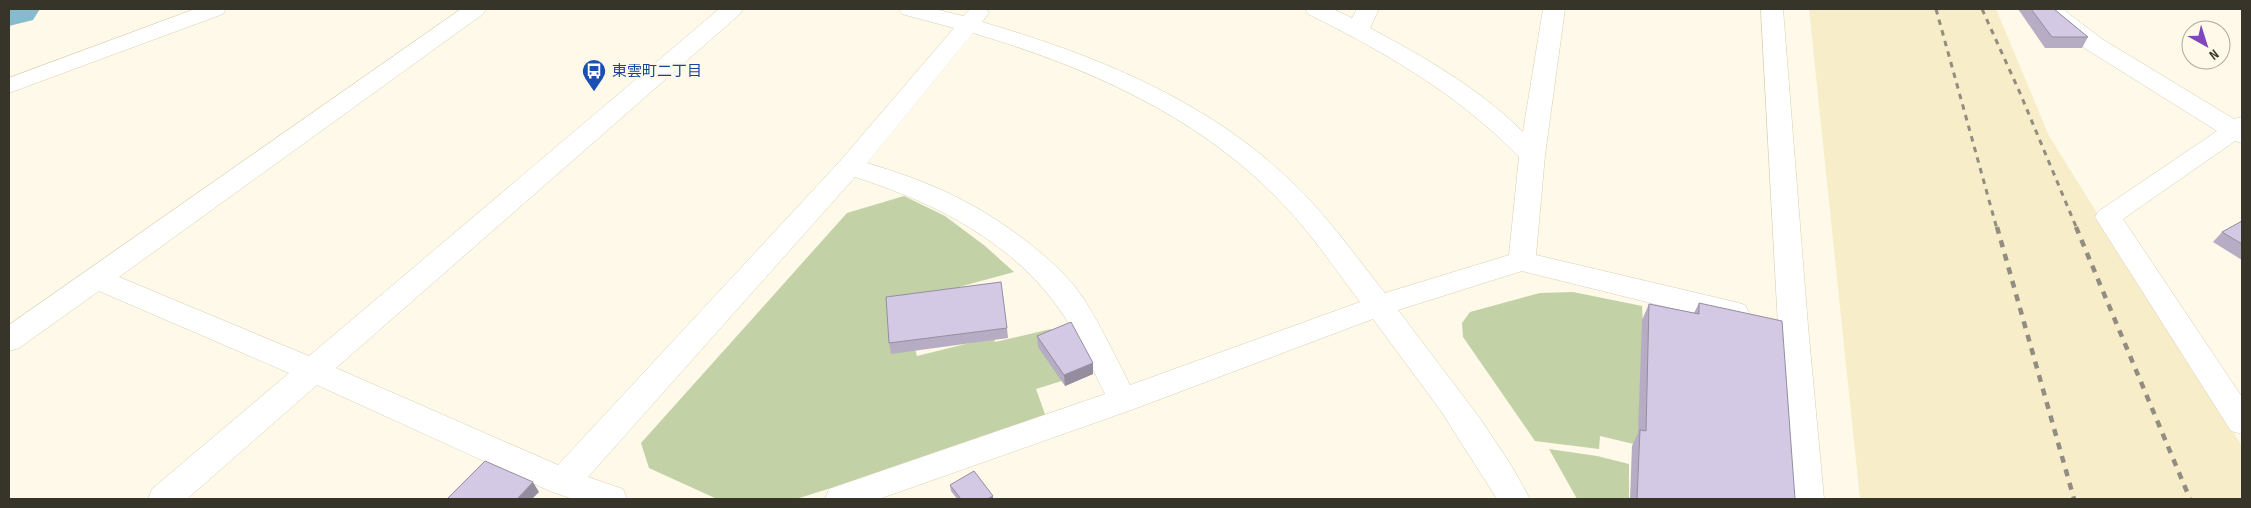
<svg xmlns="http://www.w3.org/2000/svg" width="2251" height="508" font-family="'Sofia Sans Condensed','Noto Sans JP',sans-serif">
<style>
.built{fill:#f8edc9}
.green{fill:#c2d1a6}
.lines{fill:none;stroke-linecap:round;stroke-linejoin:round}
.river{fill:#84bccd;fill-rule:evenodd}
.minor-casing{stroke:#d8cfb3;stroke-width:1}
.minor{fill:#fff;fill-rule:evenodd}
.rail-far1{stroke:#918d80;stroke-width:3;stroke-dasharray:5.5 5.5;stroke-linecap:butt}
.rail{stroke:#918d80;stroke-width:4.5;stroke-dasharray:7 7;stroke-linecap:butt}
.wall{fill:#b6adc4}
.shaded-wall{fill:#948da0}
.building{fill:#d4c9e4;stroke:#948da0}
.labels{text-anchor:middle;dominant-baseline:central;stroke-width:4.5;stroke-linejoin:round;paint-order:stroke}
.transit-label{font-size:15px;fill:#164399;stroke:#fef9e8;text-anchor:start}
</style>
<rect width="100%" height="100%" fill="#fef9e8"/>
<path class="built" d="M1809 9H1996L2049 136 2242 446V499H1860Z"/>
<path class="green" d="M904 196 945 216 985 246 1014 272 911 300 906 316 917 356 994 337 995 342 1051 329 1071 378 1036 389 1047 420 796 499H717L649 468 641 443 847 213Z
M1573 292 1642 306 1643 325 1638 445 1600 436 1599 449 1535 441 1463 337 1462 323 1470 312 1540 293Z
M1549 449 1597 456 1629 464V499H1577Z"/>
<g class="lines">
<path class="river" d="M9 9H40L33 20 9 26Z"/>
<g class="minor-casing">
<path id="minor" d="M195 9H226L223 14 9 93V78Z
M461 9H486L483 14 119 277 309 356 719 9H743L740 14 336 368 558 465 841 160 954 28 902 14 899 9H935L963 16 970 9H986L989 13 982 22C1096 55 1210 101 1295 185 1329 218 1356 257 1385 293L1509 255 1519 157C1459 95 1385 52 1308 14L1305 9H1333L1352 18 1357 9H1379L1370 28C1424 57 1479 88 1523 132L1543 9H1565L1545 155 1536 255 1735 302 1745 305 1749 313 1745 321 1735 324 1522 271 1398 310 1479 417 1511 465 1530 499H1497L1441 411 1373 319 1134 409 879 499H825L829 489 1105 394C1092 368 1080 340 1064 316 1016 243 936 203 855 177L588 477 623 489 627 499H573L552 492 317 385 187 499H148L152 489 289 373 99 291 19 348 9 351V325ZM973 33C1084 66 1195 114 1277 198 1308 229 1333 266 1360 302L1130 385C1116 358 1103 330 1087 304 1072 279 1049 259 1026 241 974 201 930 182 867 163Z
M1761 9H1783L1808 326 1824 499H1792L1778 326Z
M2038 9H2063L2102 39 2234 119 2242 117V143L2235 141 2123 219 2242 397V434L2231 431 2095 217 2099 211 2217 131 2086 49Z"/>
</g>
<use href="#minor" class="minor"/>
<path class="rail-far1" d="M1936 9 1997 229
M1982 9 2020 93 2077 229"/>
<path class="rail" d="M1997 227 2074 499
M2076 227 2190 499"/>
</g>
<path class="wall" d="M2018 9H2054L2088 37 2082 48H2045Z
M2242 221V260L2213 242 2222 232Z
M1699 303 1795 499H1630L1632 446 1638 433 1642 320 1649 304 1694 313Z
M1007 328 1008 338 891 354 889 343Z
M1037 336 1093 363V374L1065 386 1038 347Z
M950 485 993 499H957L951 491Z"/>
<path class="shaded-wall" d="M1093 363V374L1065 386 1064 375Z
M533 482 539 492 532 499H517Z
M993 496V499H987Z"/>
<path class="building" d="M2031 9H2054L2088 37H2052Z
M2242 221V244L2222 232Z
M1001 282 1007 328 889 343 886 297Z
M1699 303 1782 321 1795 499H1637L1640 430 1646 431 1649 304 1699 314Z
M1071 322 1093 363 1064 375 1037 336Z
M485 461 533 482 517 499H447Z
M974 471 993 496 987 499H961L950 485Z"/>
<defs>
<g id="bus-pin" transform="scale(1.25)"><path d="M0 17L-7.5 6A9.5 9.5 0 1 1 7.5 6Z" fill="#1a4fb4" stroke="#fef9e8"/><path d="M-5-6H5V4H4V6H2V4H-2V6H-4V4H-5ZM-3.5-4V0h7V-4ZM-3.5 1.2v1.5H-2V1.2ZM2 1.2v1.5H3.5V1.2Z" fill="#fff"/></g>
</defs>
<g fill-rule="evenodd">
<use href="#bus-pin" x="594" y="71"/>
</g>
<g class="labels">
<g class="transit-label">
<text x="612" y="71">東雲町二丁目</text>
</g>
</g>
<rect width="2251" height="508" fill="none" stroke="#373429" stroke-width="20"/>
<g transform="translate(2206 45) rotate(141)"><circle r="24" fill="#fef9e8" stroke="#aeaa9c"/>
<path d="M0-4L9 19L0 12L-9 19Z" fill="#8047bd"/>
<text y="-8" font-size="14" font-weight="bold" text-anchor="middle" fill="#373429">N</text>
</g>
</svg>
